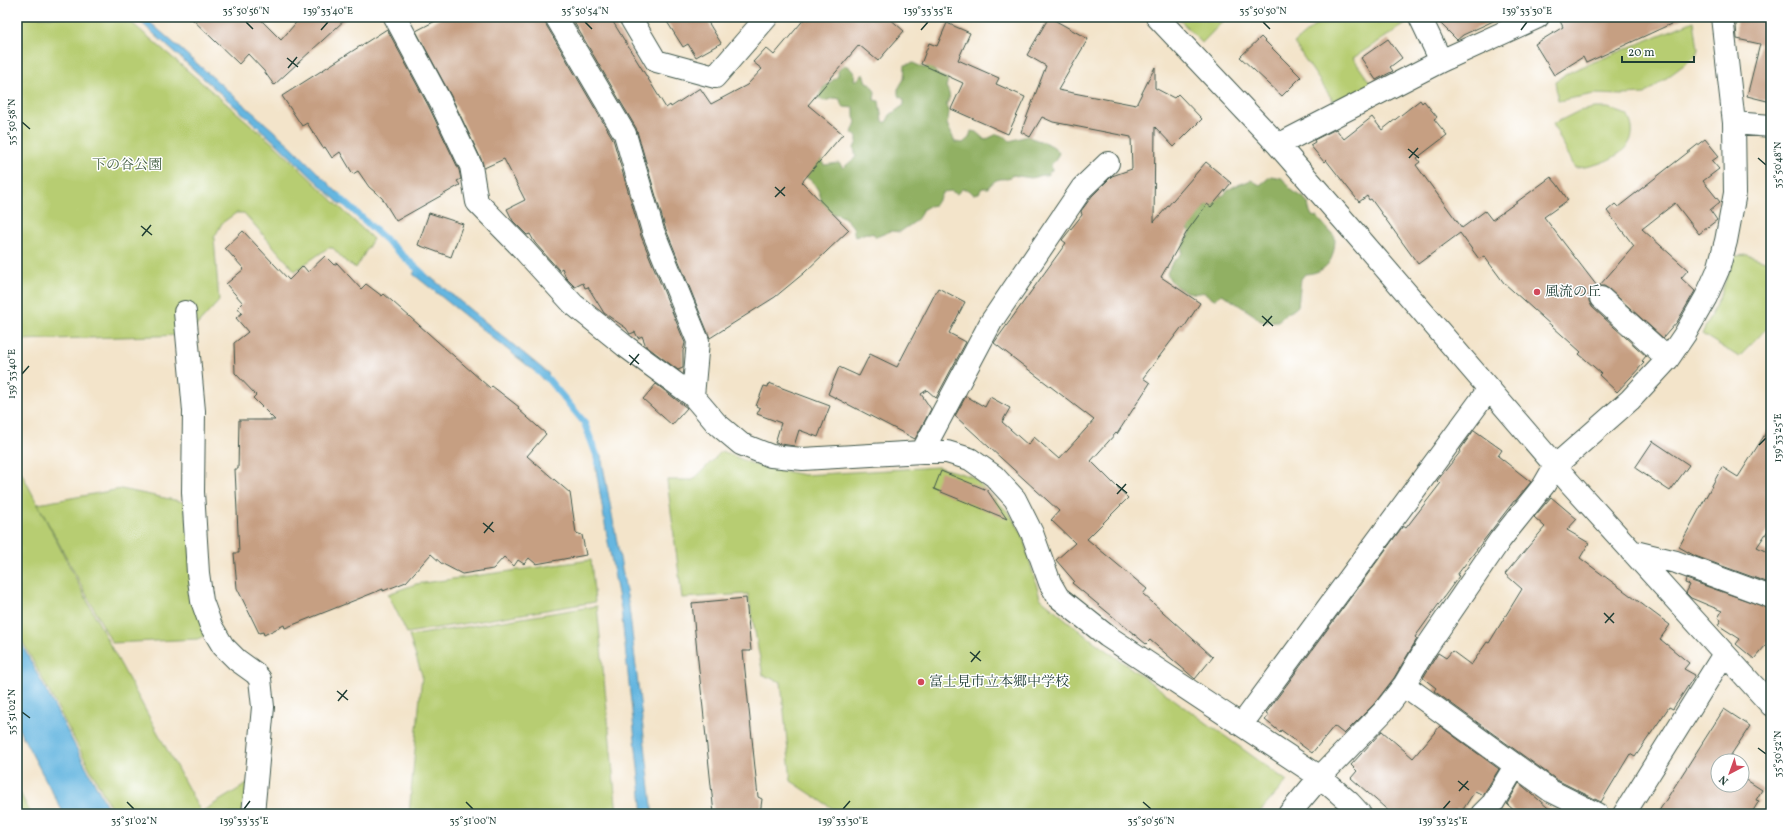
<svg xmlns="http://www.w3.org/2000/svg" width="1788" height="831" font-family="Vollkorn,'Noto Serif JP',serif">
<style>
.green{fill:#b7cd72;stroke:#6b8553}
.forest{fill:#91b064;stroke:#58764c}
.water{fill:#65b6e0;stroke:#427a8a}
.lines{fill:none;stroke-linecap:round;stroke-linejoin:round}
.stream{stroke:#65b6e0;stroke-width:7}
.building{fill:#c69f82}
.minor-casing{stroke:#3f564a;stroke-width:24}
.minor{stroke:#fff;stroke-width:22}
.ticks{fill:none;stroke:#1f3d34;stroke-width:1.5}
.poi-dot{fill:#d1495b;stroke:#fff;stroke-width:1.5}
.labels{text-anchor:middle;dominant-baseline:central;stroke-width:3;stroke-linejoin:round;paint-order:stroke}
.park-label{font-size:14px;fill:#456144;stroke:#fff}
.poi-label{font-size:14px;fill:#1f3d34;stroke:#fff;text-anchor:start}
.neatline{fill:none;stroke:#1f3d34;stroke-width:1.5}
.ticks-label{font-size:10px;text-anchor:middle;fill:#1f3d34}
</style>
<rect width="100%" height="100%" fill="#fff"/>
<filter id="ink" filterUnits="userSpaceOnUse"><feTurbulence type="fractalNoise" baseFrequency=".025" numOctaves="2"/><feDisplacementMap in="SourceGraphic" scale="8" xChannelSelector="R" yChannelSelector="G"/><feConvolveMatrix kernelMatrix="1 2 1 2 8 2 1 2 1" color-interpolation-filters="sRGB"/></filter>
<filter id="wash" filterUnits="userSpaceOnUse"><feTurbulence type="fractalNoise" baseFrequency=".012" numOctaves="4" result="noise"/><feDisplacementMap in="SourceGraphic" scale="16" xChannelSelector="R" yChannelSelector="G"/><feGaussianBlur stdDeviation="0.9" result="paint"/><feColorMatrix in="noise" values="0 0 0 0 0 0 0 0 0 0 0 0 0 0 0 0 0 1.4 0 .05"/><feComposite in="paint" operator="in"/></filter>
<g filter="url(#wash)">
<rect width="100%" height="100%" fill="#f3e4ca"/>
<path class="green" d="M17 17H125L278 148 373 239 356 268 346 262 333 248H328L295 271 244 213H236L222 223 214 238 219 301 188 335 17 340Z
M1184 17H1227L1202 43 1180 20Z
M1325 17H1410L1412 20 1353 58 1373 87 1336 105 1294 43Z
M1694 21 1698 49 1696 56 1645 94 1623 95 1594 94 1558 101 1555 81 1572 71Z
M1595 108H1608L1627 115C1648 149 1601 167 1575 168L1553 124 1579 111Z
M1747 255 1771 263V324L1739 357 1702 334 1721 294 1734 256Z
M722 451 755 465 804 475 938 467 973 477 1010 514 1022 533 1040 598 1081 632 1287 781 1258 814H841L791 781 781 682 763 675 748 594 682 598 667 480H693Z
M17 464 110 645 201 812 250 782 247 814H114L17 631Z
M121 489 184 502 207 634 198 639 112 643 38 504Z
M591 560 595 602 407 633 388 594 416 584Z
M597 606 617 814H409L422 675 409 636Z
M17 787 31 814H17Z"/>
<path class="forest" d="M913 63 924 68 930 66 938 75 948 79 946 87C950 93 951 99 946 105L949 113 947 124 955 142 963 143 969 138 971 131 976 132 985 140 997 134 1006 137 1010 141 1027 136C1038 142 1053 142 1059 153L1055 161 1051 164 1052 170 1047 175H1043L1031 178 1012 175 1008 179C998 178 994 180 988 188H982L979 193 973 194 969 190 962 189 957 194 951 191 943 192 935 205 929 206 922 210C919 222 909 225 900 232L891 231 876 237 874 234 866 233 855 237C854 234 854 229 853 227 847 219 841 213 830 214L822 207C822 195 816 183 806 177L821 157 824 165 839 163 843 168 856 157 854 148 857 142V137L852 133 856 122 854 116V108L844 107 841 104 840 99 835 98 824 101 818 98 823 88 838 76V71L844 65 849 67 855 74 854 80H857L863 74 866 82 870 83 875 92 874 100 879 101 882 120 886 123 890 115 904 105V100L898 95V89L904 79 905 65Z
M1271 176 1282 178 1293 192 1303 197 1308 203 1309 209 1312 216 1317 217 1335 237C1335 258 1328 273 1305 274L1301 279 1298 306 1292 311 1287 313 1278 321 1264 322 1259 320 1254 315 1222 294 1215 299H1211C1203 288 1202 295 1192 293 1181 291 1170 284 1167 273L1172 263 1182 253V248L1190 234 1188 227C1199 214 1207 200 1224 195 1231 185 1240 185 1251 180L1260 185Z"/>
<path class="water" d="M135 17H144L292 147 345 200 341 205 277 144Z
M418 267 549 374 543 380 538 374 413 274Z
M601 455 629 607 653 814H643L621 609 608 542 594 457Z
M17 635 111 814H64L17 726Z"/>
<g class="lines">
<path class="stream" d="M338 196 423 274
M538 371 547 378 584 422 597 456 598 464"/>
</g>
<g id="blocks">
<path class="building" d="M190 17H258L281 40 301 17H348L274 85 264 71 248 54 239 64Z
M443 17H544L545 23 613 139 641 236 685 343 683 351V368L678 370 646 346 642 336 638 338 635 332 630 334 626 328 604 313 588 287 585 288 583 283 575 287 566 278 562 268 559 270 535 243 530 234 527 235 513 221 507 209 525 200 504 159 484 168 482 161 451 96 416 31Z
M571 17H610L666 108 670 105 671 107 700 88 711 104 747 85 762 69 753 62 766 48 774 55 806 17H888L904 31 878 61 859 45 808 105 843 134 802 182 849 230 804 273 775 297 710 338 665 227 636 128Z
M664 17H705L721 43 696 57 688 44 683 47Z
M1049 17 1088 39 1058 90 1136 105 1155 67V88L1174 98 1178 94 1202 119 1174 147 1155 127 1154 222 1206 162 1231 183 1211 207 1207 204 1188 230 1161 277 1200 303 1183 329 1181 328 1143 378 1150 383 1117 434 1116 433 1091 461 1128 498 1087 539 1147 589 1143 594 1213 657 1195 679 1150 640 1146 644 1072 583 1074 581 1056 560 1075 543 1051 520 1059 511 955 416 966 396 985 407 990 397 1010 408 1002 422 1028 445 1034 437 1059 459 1094 420 994 343 1066 243 1062 240 1082 215 1081 211 1092 196 1112 176 1132 169 1131 137 1053 122 1042 117 1030 137 1021 132 1046 66 1027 55Z
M1434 17H1502L1463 35 1457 40Z
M1558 17H1686L1586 63 1583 57 1554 75 1535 44 1563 27Z
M1737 17H1771V102L1747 96 1760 44 1737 39 1736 25Z
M947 23 970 33 958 60 999 78 996 84 1025 97 1008 134 951 109 963 83 921 64 929 43 937 46Z
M387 29 429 107 459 170 461 179 457 181 460 185 396 221 382 198 369 187 358 171 353 174 340 152 332 158 325 147 323 148 307 123 302 126 282 96Z
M1261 37 1301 77 1282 96 1240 57Z
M1388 39 1402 58 1390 67 1393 71 1376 80 1361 58Z
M1420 100 1422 103 1424 101 1437 117 1434 119 1447 135 1417 158 1420 162 1416 165 1462 228 1485 211 1492 220 1551 177 1557 184 1568 200 1544 217 1597 286 1592 289 1589 295V301L1592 307 1646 356 1642 361 1644 363 1617 392 1599 375 1601 373 1579 354 1581 352 1504 283 1484 256 1479 259 1460 233 1418 264 1371 199 1369 200 1367 196 1359 202 1326 160 1324 162 1310 145 1315 142 1314 140 1336 129 1344 139 1372 117 1382 130Z
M1705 139 1719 156 1712 161 1719 169 1703 181 1720 202 1710 210 1717 220 1699 234 1675 203 1642 229 1688 270 1681 278 1695 291 1677 322 1663 338 1609 289 1604 286H1599L1634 246 1607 211 1615 204 1618 207Z
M429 213 463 224 451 257 418 245Z
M243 231 289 280 303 266 308 272 325 256 334 265 337 263 361 289 366 284 382 296 384 294 490 388 492 386 519 407 518 409 546 434 527 456 570 493 576 533 582 535 586 555 536 564 529 558 524 564 518 560 514 566 504 557 493 569 462 574 441 563 431 554 406 582 383 591V589L285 628 284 625 264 635 263 632 259 633 237 588 234 553H239L235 469H238L239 420H275L253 398 256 395 235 373 234 343 248 332 236 318 242 313 238 308 243 303 226 284 244 269 225 248Z
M938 288 965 302 949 333 966 342 936 398 927 390 921 394 931 409 915 439 828 394 839 367 859 376 870 354 897 367Z
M769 383 830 406 818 437 799 430 794 446 775 443 781 423 757 414 760 408 756 406 764 386 768 387Z
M656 384 687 408 672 425 643 399Z
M1771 425V526L1757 547 1771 554V579L1769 583 1695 556 1679 547 1722 467 1738 477Z
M1474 430 1502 450 1498 456 1531 482 1515 501H1514L1457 575 1459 576 1415 637 1417 639 1394 678 1374 704 1344 734 1334 726 1312 753 1281 730 1280 732 1265 720 1269 715 1266 713 1403 526 1406 528 1440 484 1437 481 1461 451 1460 450Z
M1653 441 1689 465 1670 491 1635 468Z
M941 471 987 490 1007 519 934 489Z
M1551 497 1577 519 1567 530 1589 543 1580 558 1670 625 1660 639 1689 663 1684 669 1695 675 1673 709 1669 707 1635 757 1630 754 1601 802 1557 780 1434 691 1436 688 1423 678 1438 653 1446 658 1452 651 1471 665 1487 642 1489 643 1522 589 1505 574 1545 527 1534 517Z
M1686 579 1771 609V639L1754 659 1736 644 1740 639 1718 625 1721 620 1718 618 1722 611 1691 598 1686 593 1690 585 1685 583Z
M746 598 751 651H743L758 797 762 799 760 814H714L692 603Z
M1724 709 1750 726 1727 761H1718V785H1742V777L1762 790 1756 800 1759 801 1751 814H1657Z
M1440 726 1499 769 1483 795 1475 791 1462 811 1457 808 1453 814H1392L1351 778 1357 771 1351 765 1382 731 1413 758Z
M1519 783 1524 787 1555 814H1518L1507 804Z"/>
</g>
</g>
<g filter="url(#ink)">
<use href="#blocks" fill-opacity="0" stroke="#3f564a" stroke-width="1"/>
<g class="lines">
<g class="minor-casing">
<path id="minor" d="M395 17 440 101 471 166 477 202 523 249 573 304 625 346 693 396 716 423 741 444 771 456 803 459 922 452H947L970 459 994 476 1015 499 1032 533 1050 583 1058 597 1107 636 1320 777 1349 802 1360 814
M556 17 625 134 653 231 698 341 693 396
M630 17 656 61 715 77 767 17
M1157 17 1278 145 1354 232 1570 483 1771 705
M1420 17 1441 61
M1734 123 1771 126
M1278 145 1441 61 1538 17
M1601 298 1668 359
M185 312 194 411 193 492 198 573 202 601 211 626 223 646 237 660 255 673 260 679 263 707 253 814
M922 452 991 322 1082 188 1108 163
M1631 551 1676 562 1771 597
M1404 685 1551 791 1597 814
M1242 724 1489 389
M1289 814 1320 777 1383 712 1404 685 1426 648 1500 540 1544 485 1555 466 1630 400 1668 359 1685 334 1706 297 1718 270 1726 241 1735 193 1734 123 1722 17
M1482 814 1493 803 1515 766
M1624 814 1724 654"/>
</g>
<use href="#minor" class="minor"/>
</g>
</g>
<path class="ticks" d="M246 22 253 29M585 22 592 29M1263 22 1270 29M321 30 328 22M921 30 928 22M1521 30 1527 22M287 58 298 67M288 68 297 57M22 122 30 129M1408 149 1419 158M1409 158 1418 148M1758 158 1766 165M775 187 785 196M775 197 785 187M141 226 152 235M142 236 151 225M1262 316 1273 326M1263 326 1272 316M629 355 639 364M630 365 639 354M22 374 29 366M1759 445 1766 438M1116 484 1127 493M1117 494 1126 484M483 523 494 532M484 533 493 522M1604 613 1614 623M1605 623 1614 613M970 652 981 661M971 662 980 651M337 691 348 700M338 701 347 690M22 712 30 718M1758 748 1766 754M1458 781 1469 790M1459 791 1468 781M127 802 134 809M466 802 473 809M1143 802 1151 809M244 809 250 801M843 809 850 801M1443 809 1450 801"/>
<g class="poi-dot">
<circle cx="1537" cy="292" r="4"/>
<circle cx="921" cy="682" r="4"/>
</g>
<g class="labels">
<g class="park-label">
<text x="127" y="165">下の谷公園</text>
</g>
<g class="poi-label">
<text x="1545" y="292">風流の丘</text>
<text x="929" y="682">富士見市立本郷中学校</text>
</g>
</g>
<rect width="1788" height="831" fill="none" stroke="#fff" stroke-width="44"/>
<g transform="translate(1730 773) rotate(221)"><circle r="19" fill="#ffffff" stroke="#a5b1ae"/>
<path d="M0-3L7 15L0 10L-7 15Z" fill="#d1495b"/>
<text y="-6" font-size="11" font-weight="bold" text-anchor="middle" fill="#1f3d34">N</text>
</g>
<path d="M1622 56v6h72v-6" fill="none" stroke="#1f3d34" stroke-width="2"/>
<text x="1628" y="56" font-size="12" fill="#1f3d34" stroke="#ffffff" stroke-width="3" paint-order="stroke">20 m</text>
<rect x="22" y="22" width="1744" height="787" class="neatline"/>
<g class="ticks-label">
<text x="246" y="14">35°50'56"N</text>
<text x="328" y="14">139°33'40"E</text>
<text x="585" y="14">35°50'54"N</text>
<text x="928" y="14">139°33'35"E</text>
<text x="1263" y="14">35°50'50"N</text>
<text x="1527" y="14">139°33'30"E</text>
<text transform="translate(11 122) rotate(-90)" y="4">35°50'58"N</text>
<text transform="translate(1777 165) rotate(-90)" y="4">35°50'48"N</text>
<text transform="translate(11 374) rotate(-90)" y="4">139°33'40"E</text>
<text transform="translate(1777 438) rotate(-90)" y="4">139°33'25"E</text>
<text transform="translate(11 712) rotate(-90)" y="4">35°51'02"N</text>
<text transform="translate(1777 754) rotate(-90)" y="4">35°50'52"N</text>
<text x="134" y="824">35°51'02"N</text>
<text x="244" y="824">139°33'35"E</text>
<text x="473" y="824">35°51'00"N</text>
<text x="843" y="824">139°33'30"E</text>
<text x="1151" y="824">35°50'56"N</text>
<text x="1443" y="824">139°33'25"E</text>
</g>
</svg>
